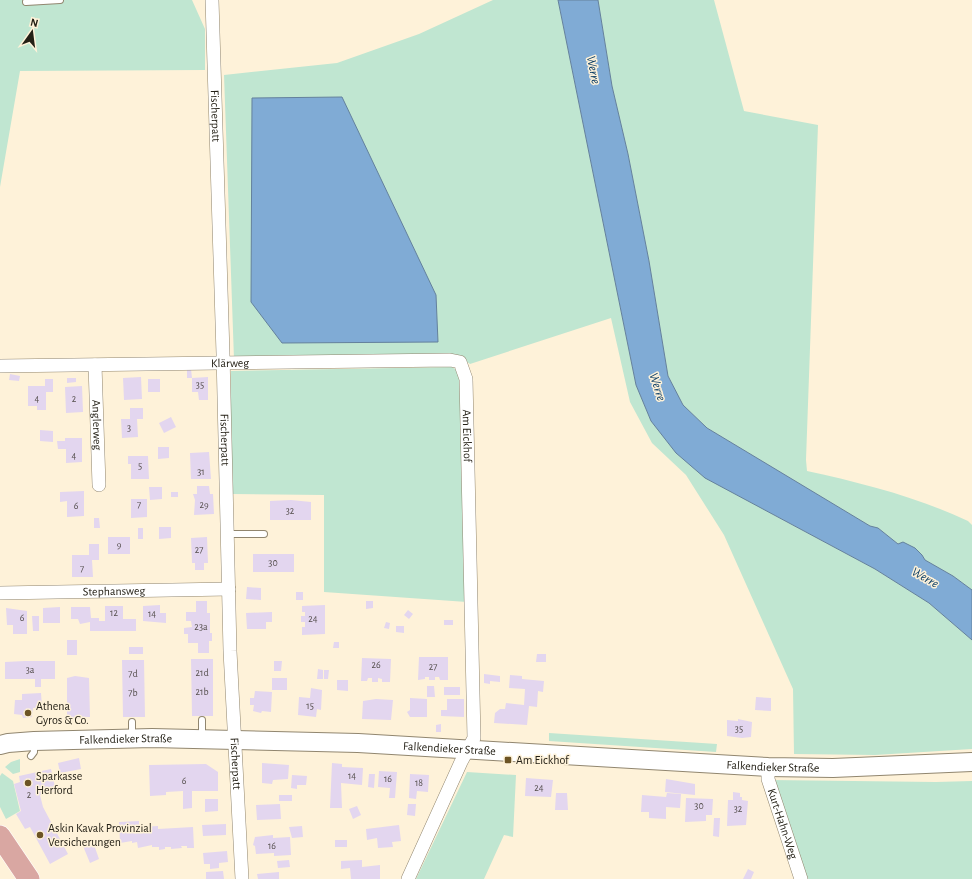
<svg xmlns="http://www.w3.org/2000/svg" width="972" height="879" font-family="'Alegreya Sans',sans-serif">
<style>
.green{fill:#c0e6d1}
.water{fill:#80abd5;stroke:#64819c}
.building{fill:#e3d6ef}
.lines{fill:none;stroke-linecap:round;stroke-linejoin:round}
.lane-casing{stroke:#91866f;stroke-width:8}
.street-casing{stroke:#91866f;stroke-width:14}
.secondary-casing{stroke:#91866f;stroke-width:20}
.primary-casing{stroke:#fff;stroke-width:22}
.lane{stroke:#fff;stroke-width:6}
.street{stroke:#fff;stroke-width:13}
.secondary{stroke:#fff;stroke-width:18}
.primary{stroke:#d9a7a2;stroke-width:21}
.poi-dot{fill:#6c5424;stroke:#fef2d9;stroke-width:1.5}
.labels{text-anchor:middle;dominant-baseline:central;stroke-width:3;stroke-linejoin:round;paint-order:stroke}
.number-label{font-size:10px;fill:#544e4c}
.street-label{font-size:12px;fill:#242016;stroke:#fef2d9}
.poi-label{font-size:12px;fill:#242016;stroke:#fef2d9;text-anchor:start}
.water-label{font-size:13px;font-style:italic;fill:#0c3e66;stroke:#fef2d9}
</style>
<rect width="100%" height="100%" fill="#fef2d9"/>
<path class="green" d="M0 0H192L205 29V70L20 71 0 187Z
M493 0H558L636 385 651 421 772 514 875 569 929 603 972 640V749L875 755 794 754 793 689 724 535 686 475 652 443 630 402 611 318 470 364 459 356 234 359 224 75 337 63 419 34Z
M598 0H714L744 111 818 125 806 460 807 471C862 483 917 497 968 521L972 525V590L953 576 925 560 922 555 898 544 878 528 870 526 707 428 683 405 668 376 649 261 628 154 612 86Z
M452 367 458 371 461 379 467 602 324 592V495L231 494V371Z
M549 733 717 744 716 752 549 741Z
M20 759V772L13 774 5 767 11 762Z
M467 772 516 775 513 837 504 835 484 879H416Z
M2 773 13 781 20 811 6 819 0 807V776Z
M770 780 936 782 972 781V879H805Z"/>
<path class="water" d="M558 0H598L612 86 628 154 649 261 668 376 683 405 707 428 870 526 878 528 898 544 903 542 915 548 922 555 925 560 953 576 972 590V640L929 603 875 569 705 478 676 453 651 421 636 385Z
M342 97 436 295 438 342 282 343 251 302 252 98Z"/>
<path class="building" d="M187 369H191L192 378H187Z
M10 374 20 376 19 381 9 380Z
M141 377 142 399 124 400 123 378Z
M208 377V400H199L198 392H192V378Z
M67 378H76V382L67 383Z
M45 379H53V392H46V410H37V406H28V386H45Z
M148 379H160V392H148Z
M82 386 83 412 66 413 65 387Z
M130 408H143V419H137L138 437 122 438 121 419H130Z
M171 417 176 427 164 433 159 423Z
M40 430 53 431V442L40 441Z
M65 438H82V462L66 463V449H58L57 441H65Z
M158 447H169V458L158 459Z
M209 452 211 479H191L190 453Z
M128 456H148L149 479H131V464H128Z
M197 486H209L210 494H213L214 514 194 515 195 500 193 494H197Z
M149 487H162V499L150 500Z
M84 491V516L67 517V501L60 502V492Z
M171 492H178V497H171Z
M131 499H147V517L131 518Z
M291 500 311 502V520H270V501Z
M94 518H99L100 528H94Z
M159 527H171V538L159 539Z
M138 528H143V539H138Z
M108 537H130V554H108Z
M207 537 208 563H204V570H195V563H192L191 538Z
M89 544H99V560H92L93 577H72V555H89Z
M253 554H294V572H253Z
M247 587 261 588V600L246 599Z
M296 592H303V600H296Z
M196 601H207V613H210V633H212V641H209V653H198V643H188V634H184V628L192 627 191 621H186V612H196Z
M366 601H373V608L366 609Z
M160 605V613H166V623L143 621V606Z
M325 605V634L302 635V627H305V622H301V616H305V612H302V606Z
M105 606H123V619H136V631H90V622L80 624 78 619H71V607H90L91 618H99V621H105Z
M60 607V623H43V608Z
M6 608 27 611V634H13V625H7Z
M408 610 413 614 409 619 404 615Z
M272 612V622H266V629H247L246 613Z
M32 616H39V631H33Z
M444 620H453V625H444Z
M386 622 390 623 389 629 384 628Z
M396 626H404V633L396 632Z
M67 640H77V655H67Z
M334 642H339V648H333Z
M129 647H143V654H129Z
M537 654H546V662H536Z
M419 657H448V680H440L439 677H435V680H429V677H425V679L418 680Z
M362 658 391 659 390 682H382V679L378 678V682H372V678H368L367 681H361Z
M191 659H213V716H192Z
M122 660H144L145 717H123Z
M25 661H55V679H41V687H35V679H5V662Z
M274 661H282L281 671H274Z
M318 669 323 670V679H317Z
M324 670H329L328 679H324Z
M484 674 500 676V682L490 681V684L484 683Z
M510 675 522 676V679L544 681 543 692 538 691 537 707 529 706 527 725 494 723 495 713 500 709H505L506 703 524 705 525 689 509 688Z
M75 676 89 678 90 717H81V719L67 717V678Z
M272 678H287V690H272Z
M337 680H348V691L337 690Z
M427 686H434L435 697H427Z
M444 687H460V695H444Z
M311 688 322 690 321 710 317 709 316 717 298 715 299 697 310 698Z
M255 691 272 692 271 712 262 711 261 713 253 711 254 705H250V698H254Z
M41 693 42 707 33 708 32 717 23 718 22 715 14 714 15 700H22V694Z
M756 697 771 698V711L755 710Z
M410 698 427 699V717H410L407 712 410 710Z
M376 699 393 700 391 720 362 719 363 701Z
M447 699H464V717L441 716V710H447Z
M738 719 752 722 751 737 742 738 727 736V720L738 721Z
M441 724V732H436V725Z
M79 758 81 769 60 773 58 763Z
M262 763 289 765 288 779 273 780 272 784 262 783Z
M332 763 342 764V767L363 768 362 785 341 783 342 808H330Z
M206 764 218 772V791H192V808L183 809V791L166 792V795L150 796 149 765Z
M51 769 56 791 40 795 43 807 68 854 50 864 30 827 25 829 16 814 21 811 14 784 20 782 19 776Z
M379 771 397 772 395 798H389L390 788 378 787Z
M369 774H375L374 788 368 787Z
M410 774 429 775 428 792 417 791 416 799 409 798Z
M292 775 307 776 306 785H297V789L291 788Z
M526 778 553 780 551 797 525 796Z
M666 779 695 784V795L665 792Z
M733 792 740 793V797H742V800L748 801 746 825 727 826 728 800H733Z
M556 793H567L568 810H555Z
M667 793 681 794 680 808 666 807V819L649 818V812H641L642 795 666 797Z
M279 795H292V801H279Z
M686 798 713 799 712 815H706V821L685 822Z
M205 799H218V811L205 812Z
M280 804 281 819 257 820 256 805Z
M408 804H416L415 816 407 815Z
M357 806 361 815 353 819 349 809Z
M714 818H720L719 837 713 836Z
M139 821V827L158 826V829L193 827 194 848H187V846H181L182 848 171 849V847H165V849L159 850V847H152V845L138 848 137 842 132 843V841L120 843 119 822Z
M226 824V835L203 836 202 825Z
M399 825 401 841 392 842 393 847 378 848 377 838 367 840 366 829Z
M302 826 303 837 292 838 289 827Z
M273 835V838L290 837 291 855 274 856V853L256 854 255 846 253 845 255 837Z
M335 840H347V847H335Z
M93 842 99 859 90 863 83 846Z
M227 851 228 862 219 863V868L210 869V864H204L203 853Z
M289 860 290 867 278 868 277 861Z
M362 860V867L380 865V879H351L350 868 341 869V861Z
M748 869 754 872 751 879H743Z
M223 871 224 879H206V872Z
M279 872V879H258L257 874Z"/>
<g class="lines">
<g class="lane-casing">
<path id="lane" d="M26 2 60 0
M227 534H264
M202 720V738
M132 722V737
M31 756 34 752V743"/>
</g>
<g class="street-casing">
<g id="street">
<path id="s1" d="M212 0 223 354 230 651 242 879"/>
<path id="s2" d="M95 365 99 485"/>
<path id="s3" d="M0 366 450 360 460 362 466 379 474 738 461 762 408 879"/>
<path id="s4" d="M0 593 229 589"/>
<path id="s5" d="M768 767V779L801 879"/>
</g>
</g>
<g class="secondary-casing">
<g id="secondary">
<path id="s6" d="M0 745 8 743 34 741 152 738 358 743 768 767 833 768 972 762"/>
</g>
</g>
<g class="primary-casing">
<path id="primary" d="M0 836 29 879"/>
</g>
<use href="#lane" class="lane"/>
<use href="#street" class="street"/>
<use href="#secondary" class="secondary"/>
<use href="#primary" class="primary"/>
</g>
<g class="poi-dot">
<circle cx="28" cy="713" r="4"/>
<rect x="504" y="756" width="8" height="8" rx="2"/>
<circle cx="28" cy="783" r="4"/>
<circle cx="40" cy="835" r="4"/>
</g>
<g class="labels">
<g class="number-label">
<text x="200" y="385">35</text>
<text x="37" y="399">4</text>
<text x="74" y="399">2</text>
<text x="129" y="428">3</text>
<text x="74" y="456">4</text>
<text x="140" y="466">5</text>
<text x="201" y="472">31</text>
<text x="139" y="505">7</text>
<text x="204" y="505">29</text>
<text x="76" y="506">6</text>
<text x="290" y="511">32</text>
<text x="119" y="545">9</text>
<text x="199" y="550">27</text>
<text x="273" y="563">30</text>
<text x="82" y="569">7</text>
<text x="114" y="613">12</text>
<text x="152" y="614">14</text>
<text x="22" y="618">6</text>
<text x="313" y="619">24</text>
<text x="201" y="627">23a</text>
<text x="376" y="665">26</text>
<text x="433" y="667">27</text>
<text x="30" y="670">3a</text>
<text x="202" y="673">21d</text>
<text x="133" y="674">7d</text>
<text x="202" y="692">21b</text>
<text x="133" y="693">7b</text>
<text x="310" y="706">15</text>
<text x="739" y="729">35</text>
<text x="352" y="776">14</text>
<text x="388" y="779">16</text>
<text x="184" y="781">6</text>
<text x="419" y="783">18</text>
<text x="539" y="788">24</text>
<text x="29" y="795">2</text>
<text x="699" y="806">30</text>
<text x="738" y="809">32</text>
<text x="272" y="846">16</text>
</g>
<g class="street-label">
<text stroke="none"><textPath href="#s1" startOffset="116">Fischerpatt</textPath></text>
<text stroke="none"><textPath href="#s3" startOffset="230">Klärweg</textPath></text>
<text stroke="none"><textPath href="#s2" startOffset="60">Anglerweg</textPath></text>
<text stroke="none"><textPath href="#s3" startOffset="535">Am Eickhof</textPath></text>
<text stroke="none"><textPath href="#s1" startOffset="440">Fischerpatt</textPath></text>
<text stroke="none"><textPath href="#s4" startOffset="114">Stephansweg</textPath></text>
<text stroke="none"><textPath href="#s6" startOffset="126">Falkendieker Straße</textPath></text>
<text stroke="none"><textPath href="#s6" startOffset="450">Falkendieker Straße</textPath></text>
<text stroke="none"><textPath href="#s1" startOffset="764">Fischerpatt</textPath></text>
<text stroke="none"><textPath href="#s6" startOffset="774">Falkendieker Straße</textPath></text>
<text stroke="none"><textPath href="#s5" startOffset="59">Kurt-Hahn-Weg</textPath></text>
</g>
<g class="poi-label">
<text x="36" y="706">Athena<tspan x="36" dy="14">Gyros &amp; Co.</tspan></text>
<text x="516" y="760">Am Eickhof</text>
<text x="36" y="776">Sparkasse<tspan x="36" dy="14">Herford</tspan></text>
<text x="48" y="828">Askin Kavak Provinzial<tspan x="48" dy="14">Versicherungen</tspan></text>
</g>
<g class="water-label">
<text transform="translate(593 70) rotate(79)">Werre</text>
<text transform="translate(657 387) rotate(72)">Werre</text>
<text transform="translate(925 578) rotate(30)">Werre</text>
</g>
</g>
<g transform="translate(32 32) rotate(14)" stroke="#fef2d9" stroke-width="3" paint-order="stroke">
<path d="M0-3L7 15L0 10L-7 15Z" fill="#242016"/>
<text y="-6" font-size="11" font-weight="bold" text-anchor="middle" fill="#242016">N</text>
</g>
</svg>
